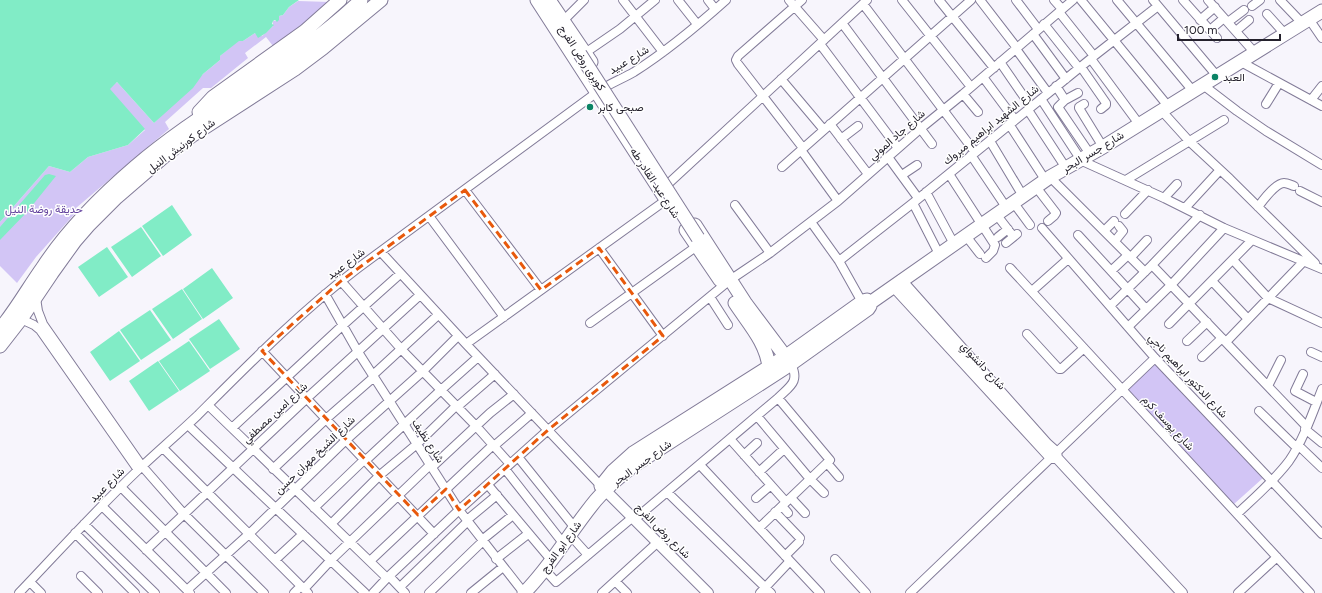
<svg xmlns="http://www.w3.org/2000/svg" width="1322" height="593" font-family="Figtree,Vazirmatn,sans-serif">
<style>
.green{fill:#d2c5f5}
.water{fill:#81ecc6}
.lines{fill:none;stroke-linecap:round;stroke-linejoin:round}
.minor-casing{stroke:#827b98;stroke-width:10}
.tertiary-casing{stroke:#827b98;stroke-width:12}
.primary-casing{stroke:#827b98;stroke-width:15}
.trunk-casing{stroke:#827b98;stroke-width:15}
.minor{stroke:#fff;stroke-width:8}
.tertiary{stroke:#fff;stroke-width:10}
.primary{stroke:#fff;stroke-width:13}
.trunk{stroke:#fff;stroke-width:13}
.primary-bridge-casing{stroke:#827b98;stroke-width:15;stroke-linecap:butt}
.primary-bridge{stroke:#fff;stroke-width:13}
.marked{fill:none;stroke:#e8590c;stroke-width:3;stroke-dasharray:8 5;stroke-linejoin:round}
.poi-dot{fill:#0b8465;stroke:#fff;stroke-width:1.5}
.labels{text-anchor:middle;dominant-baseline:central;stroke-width:3;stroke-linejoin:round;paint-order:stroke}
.street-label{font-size:11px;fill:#25222d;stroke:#fff}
.poi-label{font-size:11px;fill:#25222d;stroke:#fff;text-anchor:start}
.park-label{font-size:11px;fill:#62419d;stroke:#fff}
</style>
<rect width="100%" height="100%" fill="#f7f5fc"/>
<path class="green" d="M298 1 330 2 308 21 273 46 266 37 245 53 248 58 211 88H203L165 122 169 129 76 208 78 210 36 257 17 283 0 266V222L49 166 70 172 88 157 128 145 145 130 109 89 117 82 154 123 203 74 220 60V56L239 40 243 41 255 33 262 36 273 26V21H276L279 16 283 15 289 7Z
M1155 364 1263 478 1234 504 1127 390Z"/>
<path class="water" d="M0 0H299L289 7 283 15 279 16V20L277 22 275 20 273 21 272 24 274 25 266 33 258 38 255 33 243 41H239L220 56V60L203 74 193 88 154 123 117 82 110 89 145 129 128 145 88 157 70 172 49 166 0 222Z
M49 174 56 176 27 212 0 240V227L45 175Z
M172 205 192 235 163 256 142 226Z
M141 227 161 256 132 277 111 247Z
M107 247 128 277 99 297 78 267Z
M212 268 233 298 203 319 183 289Z
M182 289 202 319 173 339 152 309Z
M150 310 171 340 141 360 120 330Z
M219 319 240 349 210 369 189 339Z
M119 331 140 361 110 381 90 352Z
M189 341 210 371 180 391 159 361Z
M158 361 179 391 149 411 129 381Z"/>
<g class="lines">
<g class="minor-casing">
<path id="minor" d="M623 0 663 52
M678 0 697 24
M708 0 715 9
M789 0 824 40
M802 0 738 56 736 60 738 64 803 148
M902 0 971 87
M939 0 994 68
M980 0 1017 48
M1016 0 1038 29
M1054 0 1062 9
M1081 0 1168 106
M1117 0 1193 91
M1153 0 1217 76
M1183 0 1217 38
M1208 0 1255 53
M1280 0 1302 23
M863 4 975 152
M1252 6 1260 0
M1059 12 1094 56
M1267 14 1285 34
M1309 19 1322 38
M1200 20 1215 7
M563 21 584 0
M1228 22 1244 10
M842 23 932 144
M1044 24 1079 68
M1210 30 1224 18
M1236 31 1249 20
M1033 34 1066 79
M820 44 898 148
M1016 49 1048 93
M585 53 620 29 655 0
M1091 59 1139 124
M1000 62 1031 107
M1241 62 1322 106
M1081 67 1106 103V105L1101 109
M983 77 1015 120
M781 79 824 130
M1203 85 1237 111 1266 131 1322 165
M1056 86 1065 100 1058 107 1090 154
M963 94 978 112
M1041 99 1081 160
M1065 100 1078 93
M1311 100 1322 86
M1084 104 1079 107V108L1103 147
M1266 104 1279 83
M1028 110 1066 168
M1161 110 1189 141 1230 179 1315 263
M830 124 868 174
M1009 124 1046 181
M841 139 858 126
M990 141 1023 196
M801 150 838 201
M971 155 1006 207
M888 157 918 198
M1080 160 1164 198 1224 228 1322 269
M782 167 971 0
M949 174 995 245 993 251 986 258
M902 175 917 165
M1050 177 1145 272
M1126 180 1224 120
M669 183 867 0
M1036 187 1056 213 1054 216 1048 221
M465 190 541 290
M1300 191 1322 202
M926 192 954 244
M1164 198 1177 184
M1013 202 1030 225
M913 203 939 254
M735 205 770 253
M1258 207C1263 200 1276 183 1284 183 1287 183 1291 185 1294 186
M1185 208 1220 170
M996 214 1013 236
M1125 214 1148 190
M429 216 504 317
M811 222 839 261 862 302
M1042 228 1155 358 1322 534
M1104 231 1114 221
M1078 235 1146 309
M966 236 980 254
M998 237 1008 229
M1115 241 1123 231 1119 226
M1006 243 1017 234
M599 248 663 336
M381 252 466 344 601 486
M1131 257 1147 240
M1233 260 1268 298 1322 323
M839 261 913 203 1094 56 1158 6
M1152 265 1306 426
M1010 268 1310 593
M1111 271 1128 255
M341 281 402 350 476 426 510 464
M1212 281 1248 319
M1032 291 1068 259
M325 294 358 352 459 510 524 593
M710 297 728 325
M36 298 38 311 43 324 142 466 184 514 264 593
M1110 306 1152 265 1200 215
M21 319 34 325 40 330 138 470
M590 323 697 246
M1169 324 1252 240
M1128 327 1171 285 1224 228
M1027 334 1059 369H1061L1084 348
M1187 341 1207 322
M1226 342 1304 261
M466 344 666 200
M262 351 434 534
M1311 352 1322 357
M1202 357 1222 338
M1303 374 1295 391 1316 402
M373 375 438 315
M1268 386 1281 360
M208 405 387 578
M457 407 495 374
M1259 411 1297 448
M757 416 810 479 824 493
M188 425 365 593
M232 428 343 325 400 274
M1305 429 1322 443
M730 439 786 502
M1298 445 1322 468
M494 446 532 413
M163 448 308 593
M744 455 757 443
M518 457 575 528
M366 460 441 390 478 357
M827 463 839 477
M700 465 820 593
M432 467 490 413 514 394
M273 469 326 419 374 377
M505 469 563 543
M759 472 784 449
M488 485 552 561
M121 487 226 593
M667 492 771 593
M756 498 771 485
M791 498 805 513
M102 506 190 593
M782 506 788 513
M314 508 365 459
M775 512 800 538
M1237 514C1255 497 1274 481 1289 461 1303 441 1313 412 1322 389
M635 519 778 398C790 386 800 382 791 364
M467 520 497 495
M84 524 155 593
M331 524 380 475 417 444 456 406
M759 528 830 460 778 398
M75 533 135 593
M570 535 588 555
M482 540 513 515
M146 550 307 398 420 295
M785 556 799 542
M496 559 528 534
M835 559 866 593
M275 560 303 534
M370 561 493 445
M545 570 556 582 633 517
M81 576 98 593
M389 576 405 593
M615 581 627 593
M30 582 41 593
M400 587 468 521
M304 589 330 561 430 465
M187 590 249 534 346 440 422 372 458 336
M19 593C58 552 96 510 137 471 157 452 178 434 198 415 249 364 300 312 358 268L596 93C608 84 622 79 634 72 667 51 697 26 726 0
M294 593 301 586
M373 593 387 578 459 510 548 430 730 280 770 253 838 201 920 129 963 94 1073 0
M429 593 483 541
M471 593 503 567
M602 593 658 542
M760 593 790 561
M910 593 1155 358
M1238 593 1277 557"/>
</g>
<g class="tertiary-casing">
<path id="tertiary" d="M901 280 1047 444 1056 452 1057 458 1182 593
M893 286 1051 458H1057
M601 486 708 593"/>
</g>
<g class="primary-casing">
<path id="primary" d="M537 0 665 198
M549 0 591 62
M695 225 746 304 791 364
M686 230 720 280
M735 303C748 323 767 343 769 368
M601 486 613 471 633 453 786 356 863 301 867 300 870 303
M524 593C552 565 571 530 596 500 607 487 620 476 633 466L791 364 868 309 870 306V303L1050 177 1103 147 1322 11"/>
</g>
<g class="trunk-casing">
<path id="trunk" d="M199 112 213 97 305 31 340 0
M0 329C16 310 28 288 43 267 68 229 100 197 135 167 206 106 293 65 361 0
M0 346 21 319 52 273 75 241 88 226 117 197 168 153 193 135 295 69 323 48 381 0"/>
</g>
<use href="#minor" class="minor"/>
<use href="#tertiary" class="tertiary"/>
<use href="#primary" class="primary"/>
<use href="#trunk" class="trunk"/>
<g class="primary-bridge-casing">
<path id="primary-bridge" d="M580 54 698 238"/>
</g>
<use href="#primary-bridge" class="primary-bridge"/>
</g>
<path class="marked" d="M465 190 541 290 599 248 663 336 548 430 459 510 446 489 418 515 262 351 341 281Z"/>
<g class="poi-dot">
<circle cx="1215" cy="77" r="4"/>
<circle cx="590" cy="107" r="4"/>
</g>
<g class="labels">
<g class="street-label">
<text transform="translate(582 58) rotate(57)">كوبرى روض الفرج</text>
<text transform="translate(629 60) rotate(-31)">شارع عبيد</text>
<text transform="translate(991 125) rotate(-39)">شارع الشهيد ابراهيم مبروك</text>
<text transform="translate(897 135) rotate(-41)">شارع جاد المولي</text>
<text transform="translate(181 146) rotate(-37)">شارع كورنيش النيل</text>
<text transform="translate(1093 152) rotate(-31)">شارع جسر البحر</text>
<text transform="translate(655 183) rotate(57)">شارع عبد القادر طه</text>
<text transform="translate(346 264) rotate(-37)">شارع عبيد</text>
<text transform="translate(983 366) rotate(47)">شارع دانشواي</text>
<text transform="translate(1188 376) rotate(47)">شارع الدكتور ابراهيم ناجي</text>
<text transform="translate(275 413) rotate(-43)">شارع امين مصطفي</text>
<text transform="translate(1168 423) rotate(47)">شارع يوسف كرم</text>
<text transform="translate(428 441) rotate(57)">شارع نظيف</text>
<text transform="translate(315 455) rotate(-44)">شارع الشيخ مهران حسن</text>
<text transform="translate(642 463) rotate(-36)">شارع جسر البحر</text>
<text transform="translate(107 485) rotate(-45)">شارع عبيد</text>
<text transform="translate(663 531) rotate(45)">شارع روض الفرج</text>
<text transform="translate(561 547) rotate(-54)">شارع ابو الفرج</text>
</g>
<g class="poi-label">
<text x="1223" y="77">العبد</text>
<text x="598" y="107">صبحى كابر</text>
</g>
<g class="park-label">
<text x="44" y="209">حديقة روضة النيل</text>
</g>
</g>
<path d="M1178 34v6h102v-6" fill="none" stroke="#25222d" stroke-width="2"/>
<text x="1184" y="34" font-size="12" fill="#25222d" stroke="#ffffff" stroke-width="3" paint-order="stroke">100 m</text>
</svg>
